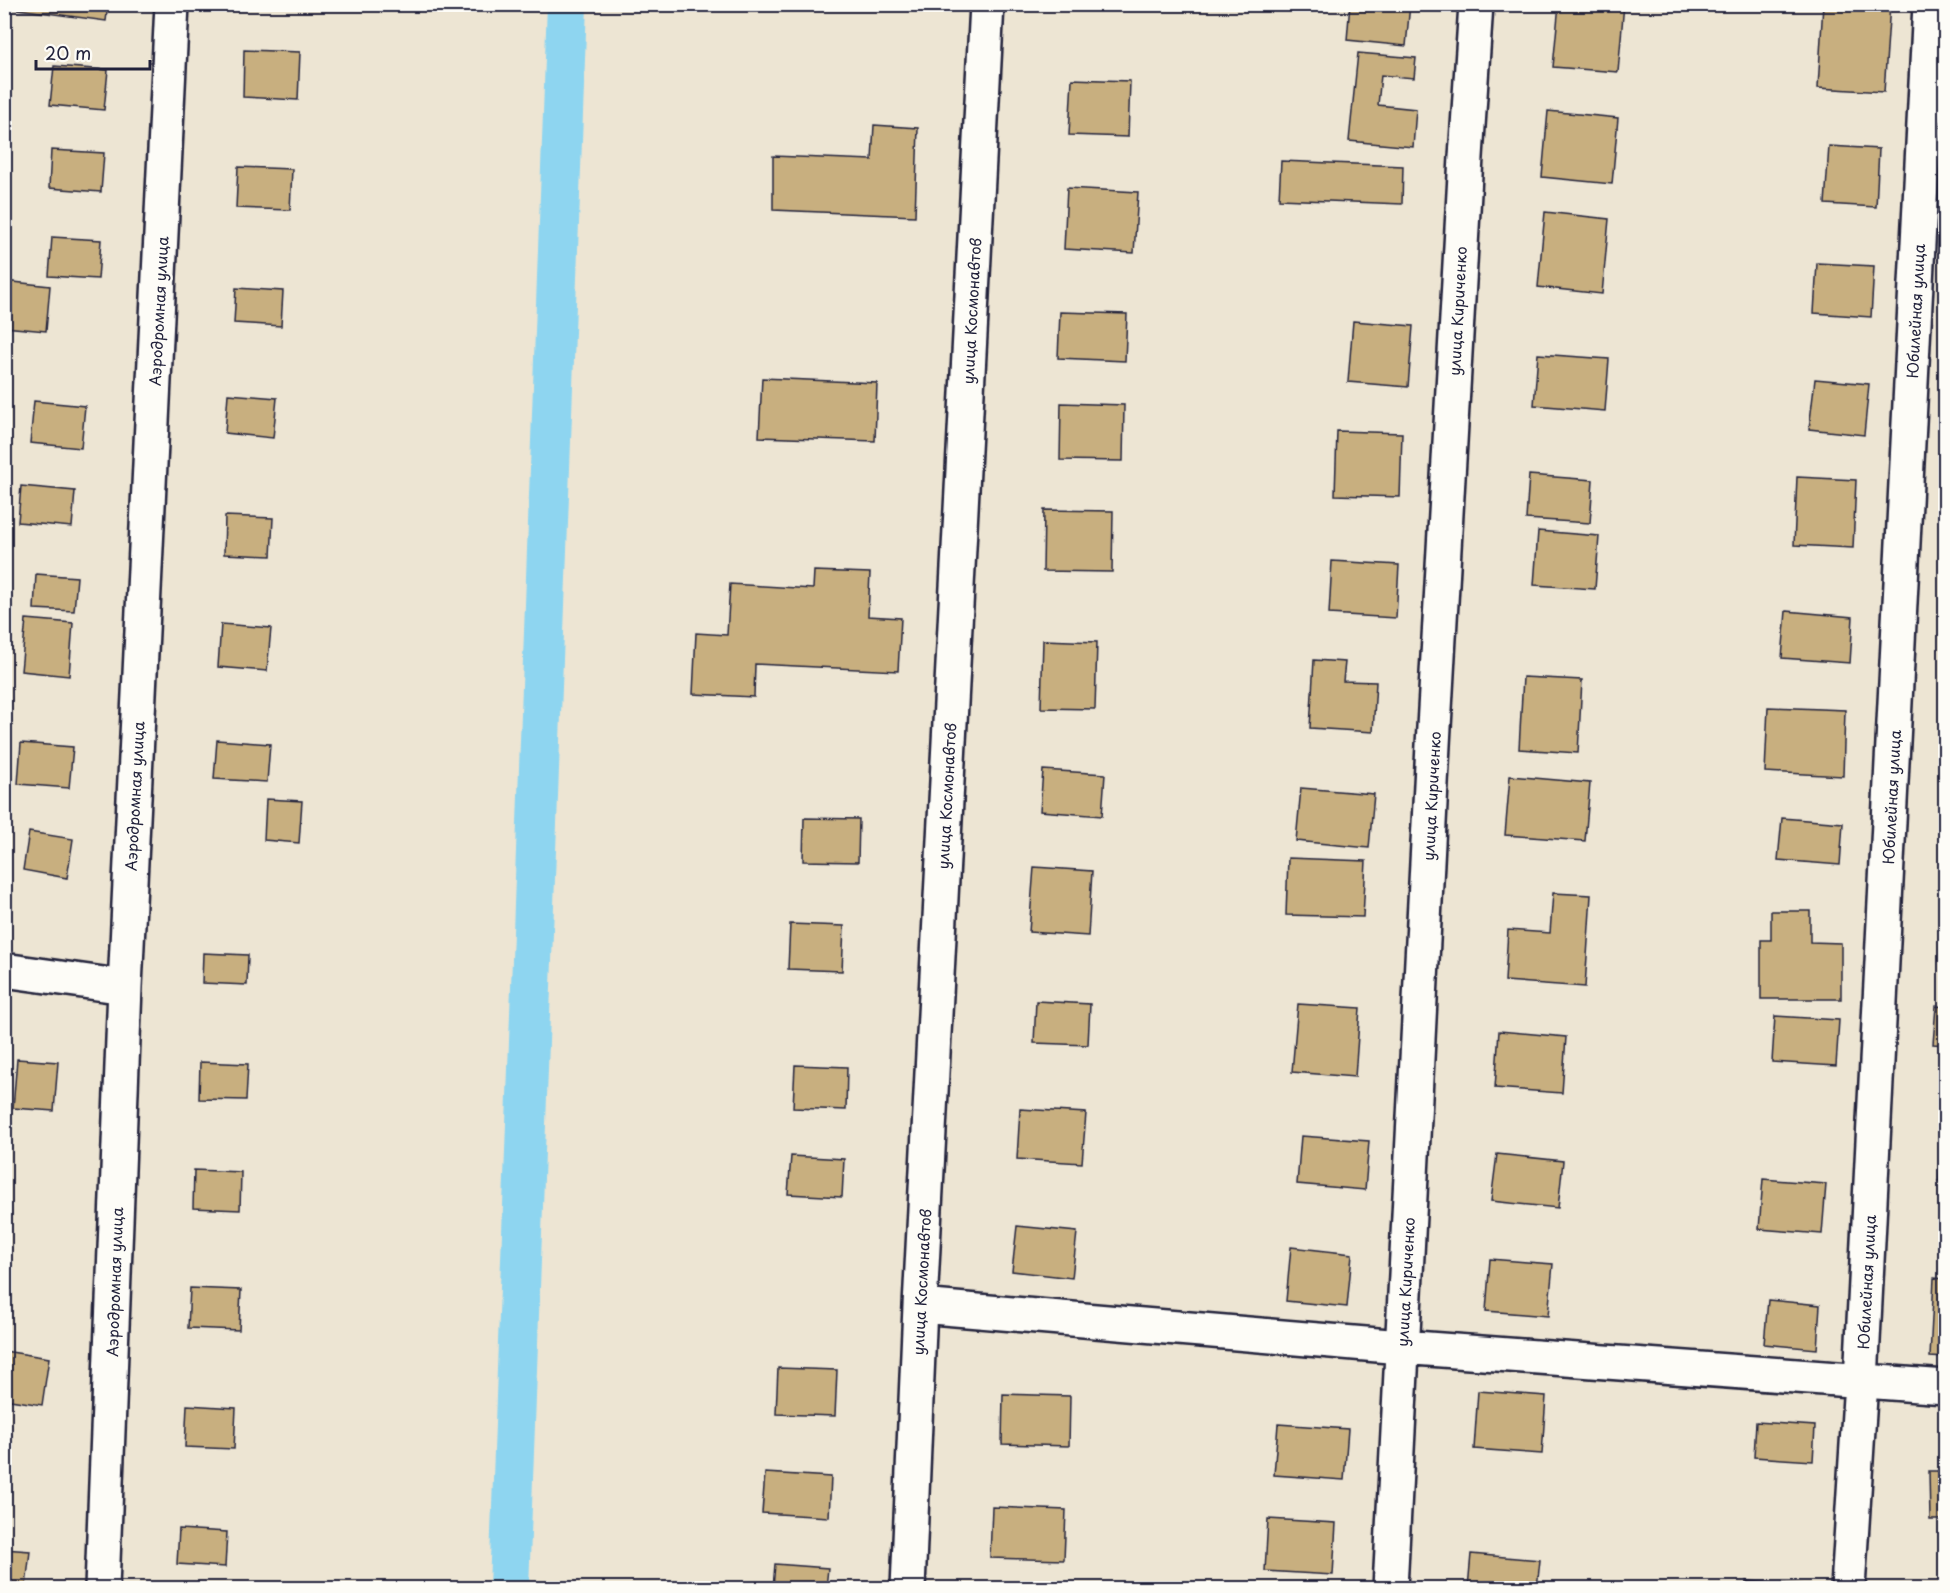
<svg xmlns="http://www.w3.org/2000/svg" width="1950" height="1593" font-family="'Playpen Sans',sans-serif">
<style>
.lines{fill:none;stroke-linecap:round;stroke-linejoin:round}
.canal{stroke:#8ed5f0;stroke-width:40}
.building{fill:#c8af7f;stroke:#22223b;stroke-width:1.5}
.minor-casing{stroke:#22223b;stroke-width:38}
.minor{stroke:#fdfcf7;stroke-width:33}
.labels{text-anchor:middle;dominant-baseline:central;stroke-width:4.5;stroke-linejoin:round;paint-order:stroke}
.street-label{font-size:15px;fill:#22223b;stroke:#fdfcf7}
</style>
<rect width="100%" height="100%" fill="#ede5d3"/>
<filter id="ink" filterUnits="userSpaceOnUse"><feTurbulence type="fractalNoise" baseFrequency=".0167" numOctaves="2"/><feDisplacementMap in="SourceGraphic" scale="12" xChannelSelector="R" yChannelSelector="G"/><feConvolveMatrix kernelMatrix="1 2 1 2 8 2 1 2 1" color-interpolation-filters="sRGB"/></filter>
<g filter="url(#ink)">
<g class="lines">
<path class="canal" d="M509 1588 567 4"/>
</g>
<path class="building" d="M10 4H108L106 21 10 8Z
M1350 4H1410L1406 46 1347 40Z
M1559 4H1624L1618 72 1553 67Z
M1823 4H1890L1884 92 1818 88Z
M244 50 300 52 298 100 243 97Z
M1358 53 1416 58 1414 78 1381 75 1378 105 1416 109 1413 147 1349 141Z
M54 66 108 70 104 110 50 105Z
M1072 79 1130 81 1128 137 1069 135Z
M1548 111 1618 118 1612 184 1542 177Z
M874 125 918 128 915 216 773 210V156L872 160Z
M1829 146 1879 149 1876 207 1825 204Z
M51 150 104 153 101 192 49 188Z
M1281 161 1403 166 1402 204 1279 199Z
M238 167 292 169 290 210 236 208Z
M1067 188 1138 192 1134 253 1064 249Z
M1545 212 1609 219 1602 294 1538 287Z
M52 237 101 240 98 279 49 276Z
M1817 263 1874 266 1871 317 1814 313Z
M4 281 50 286 46 331 4 327Z
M236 288 283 291 281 326 234 323Z
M1060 312 1127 314 1125 361 1058 358Z
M1353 321 1413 326 1408 387 1348 382Z
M1538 354 1609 359 1605 411 1534 405Z
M762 378 877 383 875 441 759 437Z
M1815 379 1869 384 1864 435 1809 429Z
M228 394 277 398 273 438 225 433Z
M34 401 85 406 81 448 30 443Z
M1061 403 1124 405 1123 461 1060 460Z
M1337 431 1402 433 1400 497 1335 495Z
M1529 475 1593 480 1590 523 1526 519Z
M1797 477 1856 480 1853 548 1794 545Z
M21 486 75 491 72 527 18 522Z
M1044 510 1113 511 1112 572 1043 571Z
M225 516 273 518 271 556 224 554Z
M1538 531 1599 536 1595 589 1534 585Z
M1332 561 1399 565 1396 618 1329 614Z
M814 571 870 573 868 616 901 618 898 671 755 664 754 697 693 694 696 633 727 635 730 584 813 589Z
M36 574 77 577 74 611 34 609Z
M1786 611 1853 617 1850 663 1782 658Z
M26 619 73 623 69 676 21 671Z
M221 624 271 628 267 671 218 667Z
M1043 640 1097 642 1095 709 1041 708Z
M1314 660 1345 662 1343 681 1376 682 1373 732 1310 728Z
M1523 677 1582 680 1578 753 1519 749Z
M1768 707 1845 710 1843 776 1765 772Z
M217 740 270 744 267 782 214 779Z
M21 743 73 747 69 788 18 784Z
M1043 770 1105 774 1102 816 1040 811Z
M1510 776 1590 783 1585 841 1505 835Z
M1301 788 1374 794 1369 848 1296 841Z
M266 799 302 801 299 843 264 840Z
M804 818 859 819 858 862 803 861Z
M1782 818 1843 823 1840 865 1778 860Z
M29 832 73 839 67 878 23 870Z
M1288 858 1366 861 1363 917 1286 915Z
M1034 867 1092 871 1088 936 1029 932Z
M1553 893 1591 895 1585 987 1505 981 1508 930 1550 933Z
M1771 911H1810V942L1841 943V999H1761V940H1771Z
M790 924 844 926 842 971 788 969Z
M203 953 248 955 247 985 202 983Z
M1036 1001 1090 1004 1088 1045 1034 1043Z
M1298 1004 1360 1008 1355 1077 1292 1072Z
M1936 1006 1946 1007V1045L1933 1044Z
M1775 1016 1839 1020 1836 1066 1772 1062Z
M1499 1031 1566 1037 1562 1093 1495 1088Z
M17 1059 58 1062 54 1111 13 1108Z
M200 1062 248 1064 246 1100 199 1099Z
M795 1065 847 1067 846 1110 793 1108Z
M1942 1104H1946V1181H1939Z
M1020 1109 1086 1113 1082 1163 1017 1159Z
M1301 1136 1369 1141 1365 1190 1297 1184Z
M1497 1154 1563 1161 1558 1208 1491 1201Z
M791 1156 844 1159 842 1197 788 1194Z
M194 1170 241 1172 240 1210 193 1208Z
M1763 1179 1826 1184 1822 1234 1759 1229Z
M1017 1226 1077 1232 1072 1278 1012 1271Z
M1291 1247 1352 1254 1347 1307 1286 1301Z
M1490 1259 1553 1264 1548 1316 1486 1311Z
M1934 1278 1946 1279V1358L1930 1357Z
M190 1288 241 1290 239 1330 188 1328Z
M1768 1300 1820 1305 1817 1349 1764 1344Z
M4 1351 49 1358 42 1405 4 1399Z
M778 1368 837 1370 835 1416 776 1414Z
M1478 1391 1546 1396 1542 1454 1474 1449Z
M1003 1394 1070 1396 1069 1446 1002 1444Z
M187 1405 236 1408 234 1449 185 1447Z
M1756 1422 1815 1426 1813 1461 1754 1457Z
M1278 1424 1348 1429 1344 1480 1274 1475Z
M1929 1471H1946V1520H1930Z
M765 1473 831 1477 829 1517 762 1513Z
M992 1507 1066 1510 1064 1560 990 1558Z
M1268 1519 1336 1523 1333 1575 1265 1571Z
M179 1529 227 1532 225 1567 177 1564Z
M4 1549 30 1551 26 1586 4 1583Z
M1471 1554 1540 1560 1537 1588H1468Z
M775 1564 828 1568 826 1588H773Z
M1746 1581 1806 1585 1805 1588H1746Z"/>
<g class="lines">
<g class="minor-casing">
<path id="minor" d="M4 970 125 987
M920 1306 1401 1347 1946 1387
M102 1588 125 987 172 4
M908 1588 920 1306 987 4
M1390 1588 1433 745 1466 157 1476 4
M1848 1588 1861 1381 1930 4"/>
</g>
<use href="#minor" class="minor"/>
</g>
</g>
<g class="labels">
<g class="street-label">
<text transform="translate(158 311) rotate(-87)">Аэродромная улица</text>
<text transform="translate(971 311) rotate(-87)">улица Космонавтов</text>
<text transform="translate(1457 311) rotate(-87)">улица Кириченко</text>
<text transform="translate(1915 311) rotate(-87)">Юбилейная улица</text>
<text transform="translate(134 796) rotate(-87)">Аэродромная улица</text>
<text transform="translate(946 796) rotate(-87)">улица Космонавтов</text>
<text transform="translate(1431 796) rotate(-87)">улица Кириченко</text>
<text transform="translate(1891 797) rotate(-87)">Юбилейная улица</text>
<text transform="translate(114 1282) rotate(-88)">Аэродромная улица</text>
<text transform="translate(921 1282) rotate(-87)">улица Космонавтов</text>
<text transform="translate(1405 1282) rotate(-87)">улица Кириченко</text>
<text transform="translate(1866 1282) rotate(-87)">Юбилейная улица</text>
</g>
</g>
<rect width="1950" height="1593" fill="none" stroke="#fdfcf7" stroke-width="24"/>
<rect x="12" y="12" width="1926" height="1569" fill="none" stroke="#22223b" stroke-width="2" filter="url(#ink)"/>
<path d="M36 60v9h114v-9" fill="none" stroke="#22223b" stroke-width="3"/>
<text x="45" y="60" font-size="18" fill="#22223b" stroke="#fdfcf7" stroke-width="4.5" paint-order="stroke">20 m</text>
</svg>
